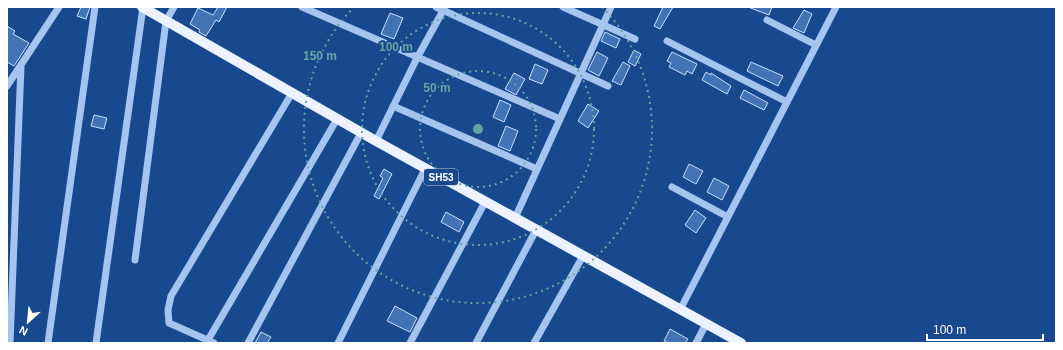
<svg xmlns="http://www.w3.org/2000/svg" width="1063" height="350" font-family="Arial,sans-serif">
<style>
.building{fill:#4173b6;stroke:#cbdffa}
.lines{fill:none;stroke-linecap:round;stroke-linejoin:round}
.minor{stroke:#a5c4ef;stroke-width:7}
.major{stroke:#ecf3ff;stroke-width:10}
.ring{fill:none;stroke:#63a6a1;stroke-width:2;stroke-dasharray:2 4}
.labels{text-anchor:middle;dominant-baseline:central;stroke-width:3.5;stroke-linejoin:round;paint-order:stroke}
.shield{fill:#18498e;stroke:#bac8dd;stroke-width:1}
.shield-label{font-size:10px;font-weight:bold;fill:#fff}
.centre{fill:#63a6a1;stroke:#18498e;stroke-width:2}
.ring-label{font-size:12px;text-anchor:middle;font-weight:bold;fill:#63a6a1;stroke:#18498e;stroke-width:3.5;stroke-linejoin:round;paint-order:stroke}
</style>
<rect width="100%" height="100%" fill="#18498e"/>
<path class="building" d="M81 7H90L86 19 77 16Z
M218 7H227L219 22 216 20 206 36 199 32 200 30 190 24 198 8 213 15Z
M663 7H673L660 29 654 26Z
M748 7H772L769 15Z
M804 10 812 14 804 33 793 28Z
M390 13 403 18 394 39 381 34Z
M7 26 15 31 13 34 29 43 14 66 7 62Z
M605 32 620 39 616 48 601 41Z
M634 50 641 54 635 66 628 62Z
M597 52 608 58 599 76 588 70Z
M672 52 697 64 692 74 687 71 685 75 669 67 671 63 667 61Z
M623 62 630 66 621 85 612 81Z
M751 62 783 76 778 86 747 71Z
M535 64 548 70 542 84 529 79Z
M706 72 711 75V73L731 86 727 94 702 80Z
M514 73 525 79 516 95 505 89Z
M744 90 768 103 764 110 740 98Z
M500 100 511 105 504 122 493 117Z
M588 104 599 111 588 128 578 121Z
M94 115 107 118 104 129 91 126Z
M506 126 518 131 510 151 498 146Z
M689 164 703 171 696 184 683 177Z
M384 169 392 174 379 199 374 196 383 178 380 176Z
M714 178 729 186 722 200 707 192Z
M695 210 706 218 696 233 685 225Z
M446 212 464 222 459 232 441 222Z
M395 306 417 318 410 332 387 321Z
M670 329 688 339 685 343H669L664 341Z
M261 332 271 337 267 343H255Z"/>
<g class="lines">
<path class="minor" d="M302 7 560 119
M436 7 608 86
M563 7 635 39
M767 20 816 45
M667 41 787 102
M7 86 59 7
M393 106 537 169
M376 141 417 58 445 7
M672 187 728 217
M515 218 611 7
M135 260 166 21 174 7
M680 310 836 7
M208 340 337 119
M10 343 21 66
M48 343 95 7
M96 343 143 7
M214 343 169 323 168 310 171 296 292 93
M248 343 361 133
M338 343 425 169
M410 343 485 202
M476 343 536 230
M534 343 583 256
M696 343 706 324"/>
<path class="major" d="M142 7 376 141 741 343"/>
</g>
<g class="ring">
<circle cx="478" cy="129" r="58"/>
<circle cx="478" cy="129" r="116"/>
<path d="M602 7A174 174 0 1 1 354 7"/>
</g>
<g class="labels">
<rect class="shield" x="424" y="169" width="34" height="16" rx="3"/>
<g class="shield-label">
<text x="441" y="177">SH53</text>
</g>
</g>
<circle cx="478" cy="129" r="6" class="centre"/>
<g class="ring-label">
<text x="396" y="51">100 m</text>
<text x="320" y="60">150 m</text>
<text x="437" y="92">50 m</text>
</g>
<rect width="1063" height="350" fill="none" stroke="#ffffff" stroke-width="16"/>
<g transform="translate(28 322) rotate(207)" stroke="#18498e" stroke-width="3" paint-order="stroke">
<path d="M0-3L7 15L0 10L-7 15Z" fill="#ffffff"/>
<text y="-6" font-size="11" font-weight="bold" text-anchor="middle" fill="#ffffff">N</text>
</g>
<path d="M927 334v6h116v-6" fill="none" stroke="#ffffff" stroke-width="2"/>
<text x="933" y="334" font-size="12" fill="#ffffff" stroke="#18498e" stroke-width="3" paint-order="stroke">100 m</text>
</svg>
